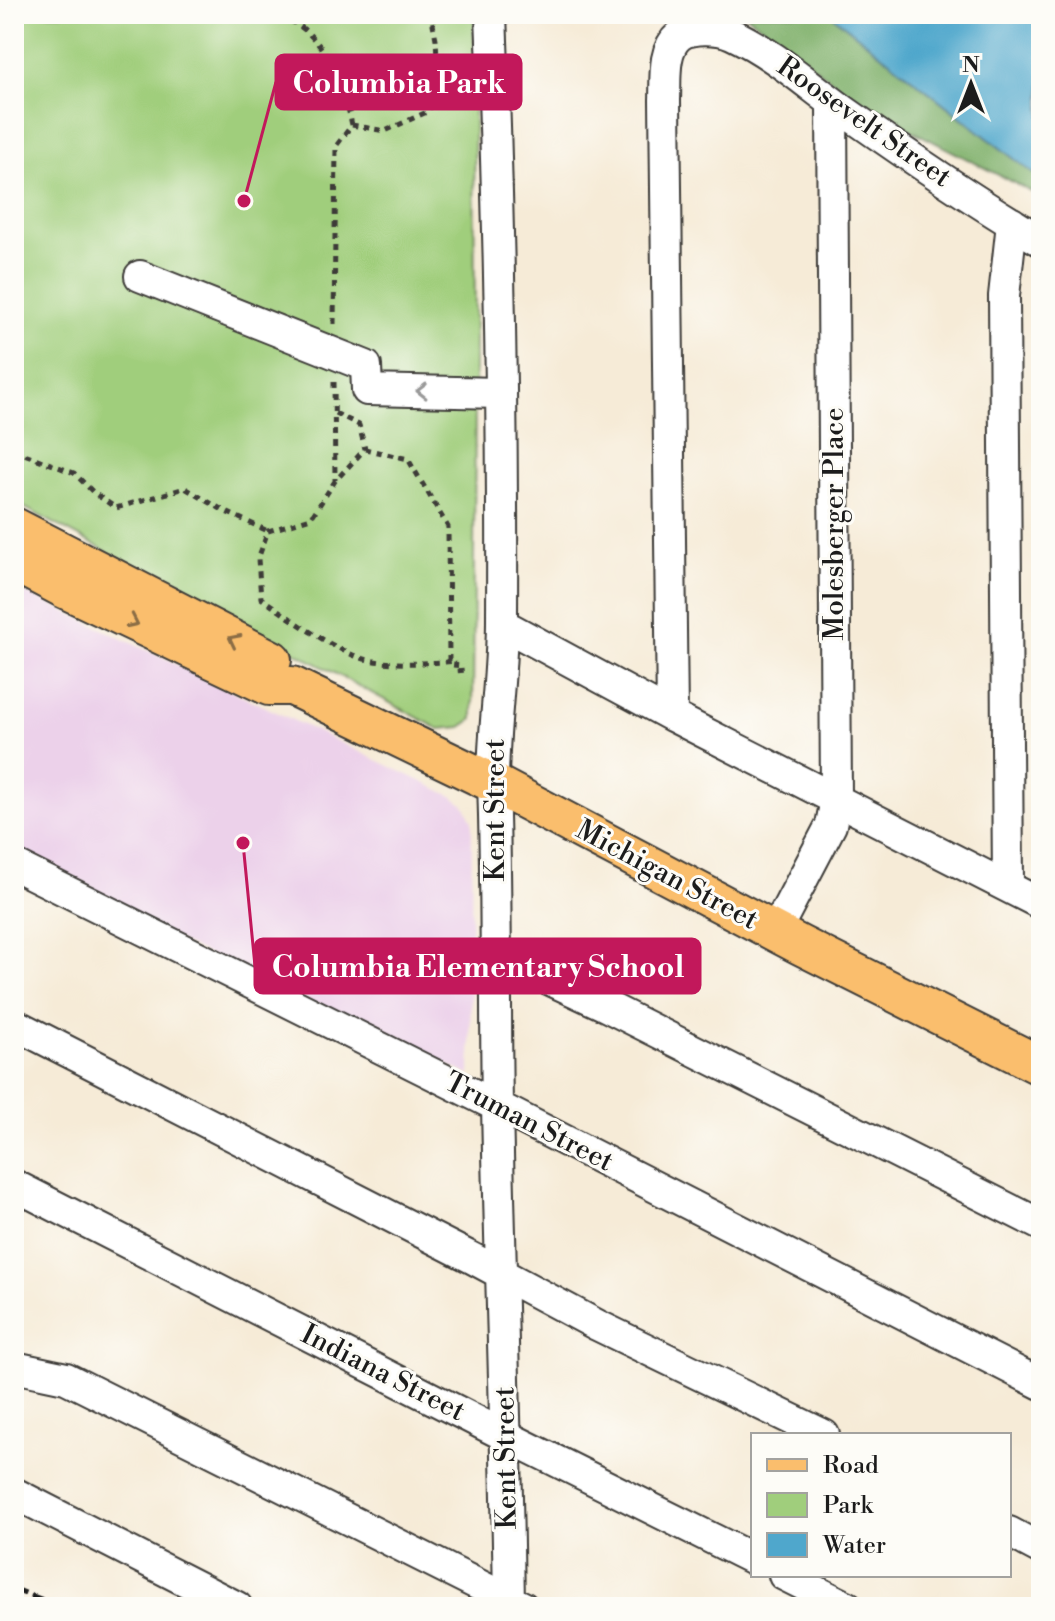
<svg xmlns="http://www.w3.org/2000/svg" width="1055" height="1621" font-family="'Libre Bodoni',serif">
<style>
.built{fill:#ecd1ea}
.green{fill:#a0ce7c;stroke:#5e754c;stroke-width:2}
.forest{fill:#80b16c;stroke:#4e6644;stroke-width:2}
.water{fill:#4fa7cc;stroke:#366274;stroke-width:2}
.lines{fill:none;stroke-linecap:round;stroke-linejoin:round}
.minor-casing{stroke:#3d3b38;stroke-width:34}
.major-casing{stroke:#3d3b38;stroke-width:42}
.path{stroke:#3d3b38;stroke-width:5;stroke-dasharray:6 6;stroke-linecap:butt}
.minor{stroke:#fff;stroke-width:30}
.major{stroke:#fabe6d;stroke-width:38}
.rail{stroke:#1c1c1c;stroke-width:6;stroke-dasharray:12 6;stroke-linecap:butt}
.oneway{stroke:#999}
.oneway2{stroke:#8b6d44}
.labels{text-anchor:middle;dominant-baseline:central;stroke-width:6;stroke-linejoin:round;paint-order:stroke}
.street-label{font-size:28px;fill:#1c1c1c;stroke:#fdfcf7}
.leader{fill:none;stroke:#c2185b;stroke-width:3}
.callout-dot{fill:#c2185b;stroke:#fdfcf7;stroke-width:3}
.callout{fill:#c2185b;stroke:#c2185b;stroke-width:3}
.callout-label{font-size:30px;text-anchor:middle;font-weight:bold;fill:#fff}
</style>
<rect width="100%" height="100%" fill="#fdfcf7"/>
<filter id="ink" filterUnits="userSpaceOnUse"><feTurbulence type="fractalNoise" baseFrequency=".0125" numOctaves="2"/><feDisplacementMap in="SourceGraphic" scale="16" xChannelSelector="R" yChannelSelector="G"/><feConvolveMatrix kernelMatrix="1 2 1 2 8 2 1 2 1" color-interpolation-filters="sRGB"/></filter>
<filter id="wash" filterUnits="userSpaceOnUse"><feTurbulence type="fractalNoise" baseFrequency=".006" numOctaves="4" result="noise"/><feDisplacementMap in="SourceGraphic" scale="32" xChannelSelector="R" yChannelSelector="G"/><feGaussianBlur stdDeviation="1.8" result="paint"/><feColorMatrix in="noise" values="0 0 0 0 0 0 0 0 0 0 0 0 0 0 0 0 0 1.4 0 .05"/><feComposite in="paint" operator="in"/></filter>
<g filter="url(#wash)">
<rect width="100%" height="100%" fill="#f6ebd7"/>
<path class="built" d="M14 587 452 796 464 805 472 821 470 1075 14 865Z"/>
<path class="green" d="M14 14H474L475 389 473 719 461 727 439 729 14 502Z"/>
<path class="forest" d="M745 14H830L1041 180V197L866 107Z"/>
<path class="water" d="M830 14H1041V180Z"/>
</g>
<g filter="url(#ink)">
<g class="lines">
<g class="minor-casing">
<path id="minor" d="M491 14C499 216 503 418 502 620 502 675 493 729 493 783 497 890 495 997 497 1104 500 1272 507 1439 509 1607
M140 276 366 366 367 390 500 393
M502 624 672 716 1041 904
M672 716 665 100C666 81 662 50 679 36 691 27 718 28 732 34 775 54 809 86 847 113 911 158 974 201 1041 241
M14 865 497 1106 1041 1384
M1008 887 1004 296 1012 223
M775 932 831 825 836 799 832 102
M495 954 604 1005 1041 1225
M14 1024 472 1258 597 1325 824 1435
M14 1185 504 1435 753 1559
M14 1367 66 1378 523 1607
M14 1493 237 1607
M1009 1532 1041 1549
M784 1575 848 1607"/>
</g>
<g class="major-casing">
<path id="major" d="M14 527 272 660
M14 562 63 588 269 686H292L493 783 800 945 1041 1066"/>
</g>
<path class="path" d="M280 14C289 20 300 25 307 32 335 59 344 89 352 125
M334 324 336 146 352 125 385 131 427 112 439 94 436 39 431 14
M334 382 335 480
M335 413 359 425 365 449
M14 450 74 473 94 493 116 508 185 488 226 512 268 531
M449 661 448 527 408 459 365 449 335 481 311 518 268 531 258 559 261 598C287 616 340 655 369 660 394 665 419 663 444 662L456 661 455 671 467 670"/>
<use href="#minor" class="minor"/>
<use href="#major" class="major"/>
<path class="rail" d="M14 1589 59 1607"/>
</g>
<defs><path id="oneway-chevron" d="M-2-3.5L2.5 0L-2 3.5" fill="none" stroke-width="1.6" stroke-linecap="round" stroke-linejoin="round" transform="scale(2)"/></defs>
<use class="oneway" href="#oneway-chevron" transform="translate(422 391) rotate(-179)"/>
<g class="oneway2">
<use href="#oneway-chevron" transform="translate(133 622) rotate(25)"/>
<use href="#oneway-chevron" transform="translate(234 640) rotate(-153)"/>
</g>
</g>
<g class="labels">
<g class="street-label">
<text transform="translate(864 122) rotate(35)">Roosevelt Street</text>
<text transform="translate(834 524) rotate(-90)">Molesberger Place</text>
<text transform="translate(495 810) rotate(-90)">Kent Street</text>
<text transform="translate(667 875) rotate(28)">Michigan Street</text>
<text transform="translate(529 1122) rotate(27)">Truman Street</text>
<text transform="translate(383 1373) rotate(27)">Indiana Street</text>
<text transform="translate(506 1458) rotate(-91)">Kent Street</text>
</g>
</g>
<path class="leader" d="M244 201L276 82M243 843L255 966"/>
<g class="callout-dot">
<circle cx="244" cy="201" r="8"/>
<circle cx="243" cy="843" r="8"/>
</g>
<g class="callout">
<rect x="276" y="55" width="245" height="54" rx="8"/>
<rect x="255" y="939" width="445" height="54" rx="8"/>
</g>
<g class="callout-label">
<text x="399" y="93">Columbia Park</text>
<text x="478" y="977">Columbia Elementary School</text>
</g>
<rect width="1055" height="1621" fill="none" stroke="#fdfcf7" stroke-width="48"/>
<rect x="751" y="1433" width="260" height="144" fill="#fdfcf7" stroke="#a3a29f" stroke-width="2"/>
<rect x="767" y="1459" width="40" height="12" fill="#fabe6d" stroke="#a3a29f" stroke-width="2"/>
<text x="823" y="1473" font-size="24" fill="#1c1c1c">Road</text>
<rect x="767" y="1493" width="40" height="24" fill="#a0ce7c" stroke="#a3a29f" stroke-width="2"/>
<text x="823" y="1513" font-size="24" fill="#1c1c1c">Park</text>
<rect x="767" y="1533" width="40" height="24" fill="#4fa7cc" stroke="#a3a29f" stroke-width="2"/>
<text x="823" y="1553" font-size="24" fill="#1c1c1c">Water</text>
<g transform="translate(971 84)" stroke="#fdfcf7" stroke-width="6" paint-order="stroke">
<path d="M0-6L14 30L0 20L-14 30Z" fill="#1c1c1c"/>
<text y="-12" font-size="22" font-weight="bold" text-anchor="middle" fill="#1c1c1c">N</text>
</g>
</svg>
